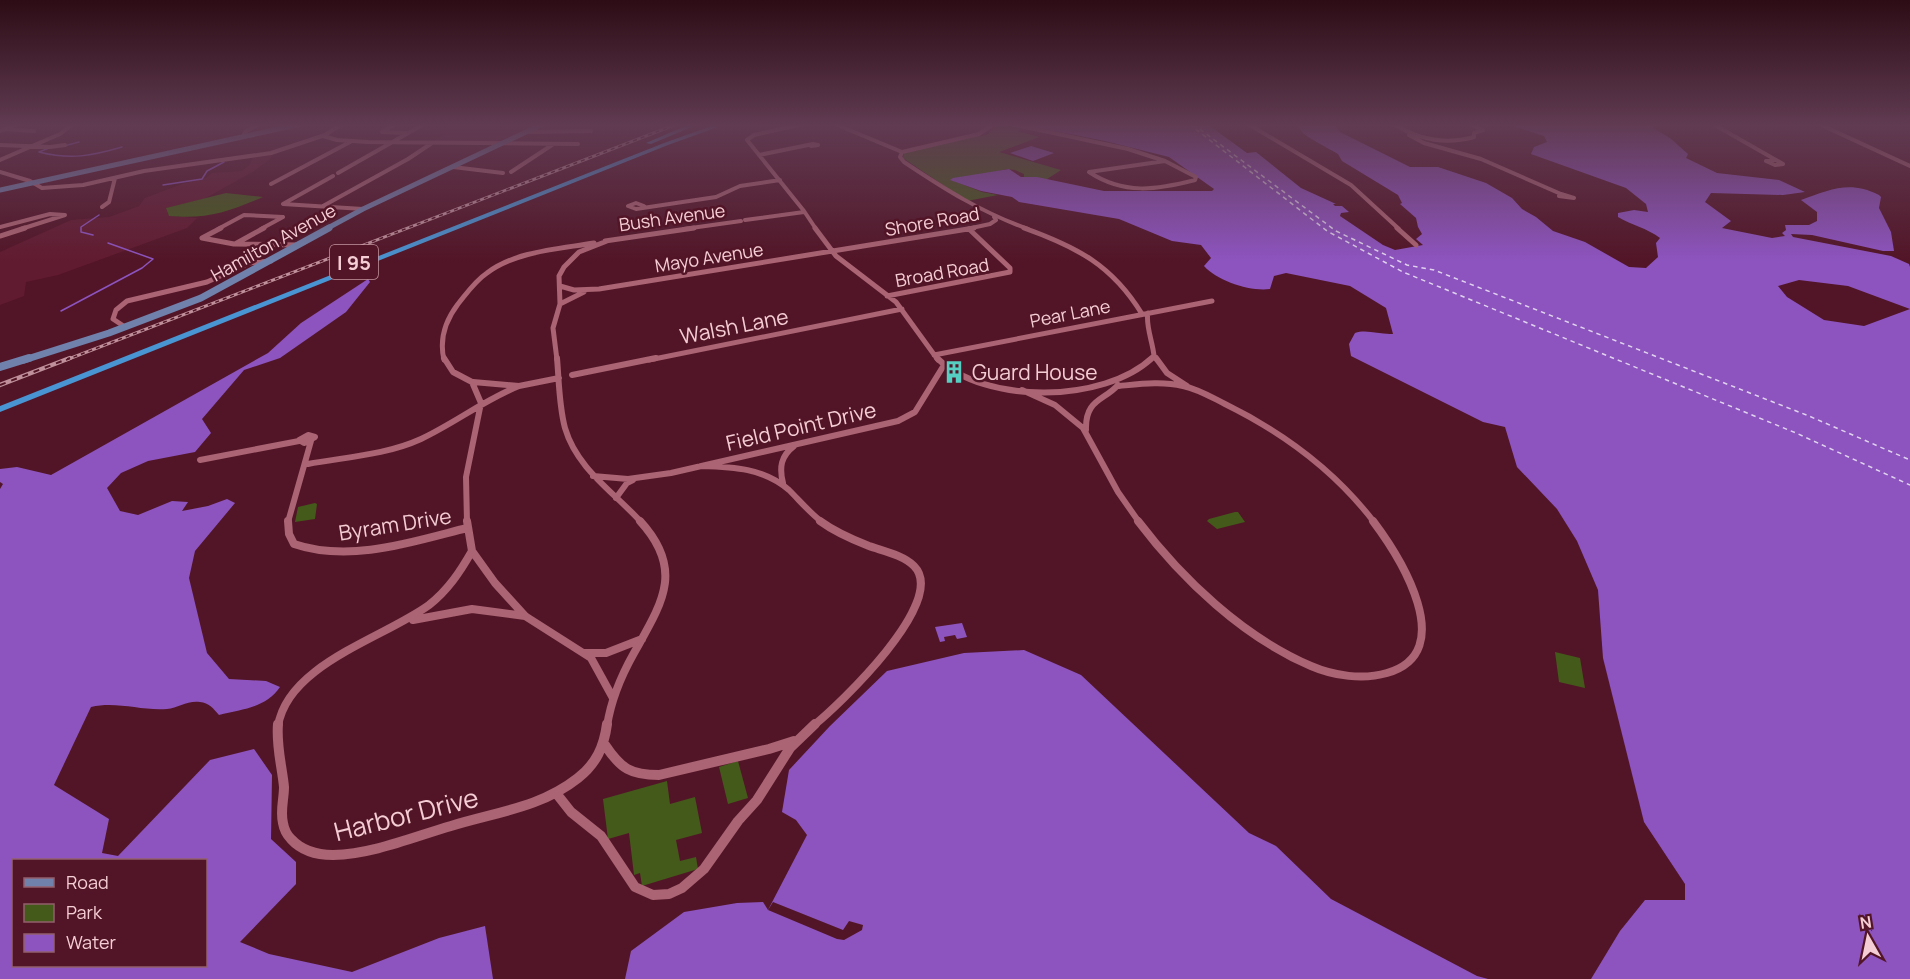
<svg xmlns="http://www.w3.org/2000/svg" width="1910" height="979" font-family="Manrope,sans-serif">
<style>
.built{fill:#611b30}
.green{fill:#445a1b}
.water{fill:#8d54bf;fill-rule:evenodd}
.pier{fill:#521527}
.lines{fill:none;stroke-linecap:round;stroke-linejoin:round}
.stream{stroke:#8d54bf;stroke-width:1.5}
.ferry{stroke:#e0d3ee;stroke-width:1.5;stroke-dasharray:4.5 4;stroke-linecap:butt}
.minor-far4{stroke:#aa6473;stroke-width:4}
.minor-far3{stroke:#aa6473;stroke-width:5}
.minor-far2{stroke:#aa6473;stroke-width:6}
.minor-far1{stroke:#aa6473;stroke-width:8}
.minor{stroke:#aa6473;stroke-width:10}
.major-far2{stroke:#7081ac;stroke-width:5}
.major-far1{stroke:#7081ac;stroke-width:7}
.major{stroke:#7081ac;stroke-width:8}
.highway{fill:#4994d2;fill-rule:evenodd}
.rail-far1-casing{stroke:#bf909b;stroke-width:3}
.rail-casing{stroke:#bf909b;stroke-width:4.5}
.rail-far1{stroke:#521527;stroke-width:1.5;stroke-dasharray:4;stroke-linecap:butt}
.rail{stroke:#521527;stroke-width:2;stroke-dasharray:6;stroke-linecap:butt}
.labels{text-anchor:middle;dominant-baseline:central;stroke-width:5;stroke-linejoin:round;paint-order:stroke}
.far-street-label{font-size:18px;fill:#f5cdd4;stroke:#521527}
.shield{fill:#521527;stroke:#c496a0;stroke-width:1.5}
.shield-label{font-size:20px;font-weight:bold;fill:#f5cdd4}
.street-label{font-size:21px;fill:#f5cdd4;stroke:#521527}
.poi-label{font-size:21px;fill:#f5cdd4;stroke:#521527;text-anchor:start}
.near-street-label{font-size:26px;fill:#f5cdd4;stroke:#521527}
</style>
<rect width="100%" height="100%" fill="#521527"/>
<path class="built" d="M450 124H500L493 128H531L494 143 433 141 445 134 437 133Z
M275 151 269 160 254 171 204 199 166 208 169 216 197 218 187 228 58 275 26 282 24 296 0 305V252L71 220 109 217 139 206 145 198 182 184 206 178 212 173 242 171 250 164 253 156Z"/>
<path class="green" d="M996 124H1027L1051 132 1043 133 1023 128 1017 131 1039 137 999 152 1061 170 1044 181 1024 179V174L1015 170 1007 169 954 181 982 192 998 195 967 201 903 158 904 152 951 140 987 135 994 129Z
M226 193 263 197C227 212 209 219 169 216L166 208Z
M315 503 317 504 315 519 295 522 298 507Z
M1235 512H1238L1245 522 1217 529 1207 521 1209 519Z
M1555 652 1580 658 1585 688 1559 682Z
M738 761 748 798 728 804 719 767Z
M667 781 670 804 695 797 702 833 676 840 680 861 696 857 698 869 642 886 640 873 634 875 629 833 608 839 603 799Z"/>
<path class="water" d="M1020 124H1207L1247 153 1256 152 1301 188 1336 204H1333L1335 206H1342L1349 212 1341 213 1340 216 1383 245 1395 250 1423 245 1416 239 1422 234 1418 227 1416 218 1400 204 1402 203 1398 195 1342 161 1338 154C1328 148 1308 138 1302 132 1300 129 1298 126 1295 124H1334L1340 132 1410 167H1438L1486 183 1512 198 1522 209 1536 217 1553 231 1585 242 1629 267 1646 268 1658 257 1656 243 1660 238C1647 228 1631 225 1618 217V213L1634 210 1648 212 1646 204 1626 188 1531 154 1534 147 1547 142 1544 136 1507 124H1686L1653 126V128L1670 138 1688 154 1686 158 1717 173 1779 180 1805 192 1783 195 1711 193 1705 202 1731 221 1722 228 1772 238 1785 236 1782 233 1786 230 1785 225H1809L1817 221V212L1801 200C1830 190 1849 180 1879 195L1881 197 1879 208 1891 232 1894 251H1883L1812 235 1791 234 1793 237 1891 256 1909 264 1910 267V979H1591L1620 931 1645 900H1685V884L1644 822 1603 658 1598 590 1577 541 1557 509 1517 467 1505 427 1483 422 1351 356 1349 344 1355 333C1367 329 1380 335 1393 334L1386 308 1350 286 1286 273 1274 276 1270 289C1251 292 1217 281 1204 266L1211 258 1201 245 1172 241 1119 219 1019 202 1012 197 981 191 950 180 953 178 1009 169 1021 177H1037L1104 191H1212L1214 189 1169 157 1105 141ZM1799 280 1848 286 1910 309 1864 326 1824 320 1787 297 1778 286Z
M1031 146 1054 153 1033 161 1010 153Z
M368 279 370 282 346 312 280 358 244 370 202 419 211 433 195 452 148 461 121 473 107 488 120 511 138 515 172 501 188 502 182 511 208 506 227 499 235 503 195 551 189 578 207 653 229 679 266 681 280 687C266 708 242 709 219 715 213 708 209 703 200 702 188 700 178 708 167 709 141 711 117 701 91 707L54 785 109 819 102 853 118 856 210 760 254 749 272 775 271 839 296 862V884L240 942 269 954 352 972 439 938 485 926 493 979H0V489L3 484 0 482V469L17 467 51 475 268 353 301 323ZM14 860H206V966H14Z
M962 623 967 637 957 639 955 635 944 637 945 641 940 642 935 627Z
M1024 650 1081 675 1249 833 1276 846 1331 899 1477 976 1488 979H625L631 951 684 912 737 903 763 902 768 910 807 835 796 820 782 812 789 770 830 726 887 671 964 653Z"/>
<path class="pier" d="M773 902 843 930 849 921 863 925 862 930 844 940 837 939 768 910Z"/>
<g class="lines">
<path class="stream" d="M64 146 79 142
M49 148 39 152C71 160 91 156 122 147
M163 185 202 179 207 171 224 162
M93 235 81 232V227L99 215
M61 311 142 268 153 259 108 243"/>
<path class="ferry" d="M1189 124 1327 231 1403 272 1796 433 1910 485
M1193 124 1336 231 1407 265 1434 270 1809 416 1910 460"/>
<path class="minor-far4" d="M395 124 382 132 406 133
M803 124 754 135 747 140 804 211 816 229
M835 124 902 152
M1011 124 1128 149 1165 161
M1248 124 1351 185 1399 229
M1394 124C1419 140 1445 145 1474 137V133L1483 130 1469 124
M1713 124 1783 164 1775 165 1766 161 1774 160
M1819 124 1910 166
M5 129 34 131
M0 131 18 124
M527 132 591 131
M1409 135 1424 143 1481 159 1561 194
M323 136 337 140 368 142 578 144
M243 137 245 132 259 124
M0 145 50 147 65 145
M902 152 900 157 904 162C946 190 981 212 1028 229
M902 152 979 134 994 124
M759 155 813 144 818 145 811 146
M0 160 60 134 73 124
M1165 161 1196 177 1195 180C1156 190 1124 195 1089 172Z
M453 167 503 173
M0 172 30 181 42 188 83 185 144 171 271 153 325 135 342 124
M511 172 552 145
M338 173 424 124
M271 184 350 142
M1561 194 1574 198 1559 196Z
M283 204 363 209
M283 204 333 176
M323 206 408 159 432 143
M644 206 636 203 628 206 636 209 716 197 740 186 780 180
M102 207 109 202 115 178
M745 220 804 212
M0 227 50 214 65 215 21 229
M218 229 244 215 283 217
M261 229 283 217
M684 229 741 221
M967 229 990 224 996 220 994 217"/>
<path class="minor-far3" d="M815 228 836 256 896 302 938 360
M1024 228C1077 247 1112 265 1142 314
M1397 228 1416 245
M0 236 25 228
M202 238 234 244 297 245
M202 238 221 228
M605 241 694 228
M235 244 264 228
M560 286 574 290 599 289 974 228
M887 296 1010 272V268L969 229
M560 304 584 292
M1148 313C1145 324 1153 343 1154 356L1150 360
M125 327 113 319 116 310 127 301 207 282 249 263 271 261
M934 355 1212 301
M1154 356 1157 360
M444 360C439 339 445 321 458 304 467 293 475 281 487 273 516 251 559 249 594 243
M557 360 553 328 560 304 559 276 564 267 579 252 607 241
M649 360 902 309"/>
<path class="minor-far2" d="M444 358 453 372 472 382 481 403 466 477 467 522
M557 358C559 381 559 406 565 428 577 469 614 492 641 522
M937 358C985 405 1104 403 1152 358
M1156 358 1167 373 1187 386
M572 375 656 358
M473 382 519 386 559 378
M1119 386C1140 384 1162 381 1183 386 1198 389 1211 397 1225 404 1282 432 1335 471 1374 522
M1022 390 1055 405 1083 428 1118 492 1139 522
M1086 430C1085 399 1104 401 1118 385
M308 435 315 437 304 443 299 440Z
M200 460 299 441
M308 464C346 457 386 455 421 439 455 423 484 400 519 386
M701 466C733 467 764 468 789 490 800 501 810 513 822 522
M593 476 628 479 671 473 898 421 915 412 944 365
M783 483C779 467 781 456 794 446
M616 498 627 483 633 480
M288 522 311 441"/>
<path class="minor-far1" d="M288 521 289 534 294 544C350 563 412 542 467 528
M467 521 472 551 495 583 525 616 591 658 613 698
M1138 521C1182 579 1243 637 1311 666 1334 676 1363 680 1387 673 1460 652 1400 557 1373 521
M413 620 472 609 525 616
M584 653H606L642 639
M278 726C288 664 384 638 429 605 448 590 460 572 472 551
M607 726C611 700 621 676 634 653 662 603 685 570 640 521
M813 726C839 705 949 601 914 566 903 555 883 551 869 546 851 539 835 532 820 521"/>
<path class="minor" d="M278 724C276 746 282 766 284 787 284 799 280 811 283 823 284 829 287 835 291 839 302 851 317 855 333 855 373 854 413 837 451 826 496 812 540 808 578 778 596 764 604 747 607 724
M605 745C621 769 631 775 659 775L769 749 794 741
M556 793 571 812 601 836 635 887 653 895 669 894 682 888 704 869 738 821 757 800 790 748 815 724"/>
<path class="major-far2" d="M0 190 301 124
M326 229 363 209 543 124"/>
<path class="major-far1" d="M24 360 109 333 201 298 329 228"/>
<path class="major" d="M0 367 29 358"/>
<path class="highway" d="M690 124H699L651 144 646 143Z
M717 124H726L668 145 0 412V406L664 143Z"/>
<g class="rail-far1-casing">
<path id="rail-far1" d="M66 360 677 124"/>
</g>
<g class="rail-casing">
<path id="rail" d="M0 385 70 358"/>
</g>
<use href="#rail-far1" class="rail-far1"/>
<use href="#rail" class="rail"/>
</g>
<linearGradient id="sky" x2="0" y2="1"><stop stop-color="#2d0c15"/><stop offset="0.48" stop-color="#603b52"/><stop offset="1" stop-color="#603b52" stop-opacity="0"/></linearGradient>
<rect width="1910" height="261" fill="url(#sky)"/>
<defs>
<g id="building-bare" transform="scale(1.8)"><path d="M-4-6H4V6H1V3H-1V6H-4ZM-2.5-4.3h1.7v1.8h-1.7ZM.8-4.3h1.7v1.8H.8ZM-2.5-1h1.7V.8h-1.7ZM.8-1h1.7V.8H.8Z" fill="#57cec2" stroke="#521527" stroke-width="2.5" paint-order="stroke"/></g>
</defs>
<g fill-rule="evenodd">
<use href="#building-bare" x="954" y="372"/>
</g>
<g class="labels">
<g class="far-street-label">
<text transform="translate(672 217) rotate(-8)">Bush Avenue</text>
<text transform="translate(932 221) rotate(-10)">Shore Road</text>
<text transform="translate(273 242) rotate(-29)">Hamilton Avenue</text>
<text transform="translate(709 257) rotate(-9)">Mayo Avenue</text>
<text transform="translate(942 272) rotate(-10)">Broad Road</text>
<text transform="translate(1070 313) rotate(-11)">Pear Lane</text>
</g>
<rect class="shield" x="330" y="245" width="48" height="34" rx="4.5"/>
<g class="shield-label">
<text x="354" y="262">I 95</text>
</g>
<g class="street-label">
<text transform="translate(734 326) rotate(-11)">Walsh Lane</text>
<text transform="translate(801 426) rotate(-13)">Field Point Drive</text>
<text transform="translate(395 524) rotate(-9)">Byram Drive</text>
</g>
<g class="poi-label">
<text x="972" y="372">Guard House</text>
</g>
<g class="near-street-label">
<text transform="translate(406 814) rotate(-14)">Harbor Drive</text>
</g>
</g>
<rect x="12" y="859" width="195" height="108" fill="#521527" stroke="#935f6c" stroke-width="1.5"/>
<rect x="24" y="878" width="30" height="9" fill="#7081ac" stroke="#935f6c" stroke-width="1.5"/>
<text x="66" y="889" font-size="18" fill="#f5cdd4">Road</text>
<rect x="24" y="904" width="30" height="18" fill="#445a1b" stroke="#935f6c" stroke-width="1.5"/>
<text x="66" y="919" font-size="18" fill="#f5cdd4">Park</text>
<rect x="24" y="934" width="30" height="18" fill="#8d54bf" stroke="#935f6c" stroke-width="1.5"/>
<text x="66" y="949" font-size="18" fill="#f5cdd4">Water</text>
<g transform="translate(1868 937) rotate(351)" stroke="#521527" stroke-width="4.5" paint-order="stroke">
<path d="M0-4.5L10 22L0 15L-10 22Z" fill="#f5cdd4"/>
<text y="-9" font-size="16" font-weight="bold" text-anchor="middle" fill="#f5cdd4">N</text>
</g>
</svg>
